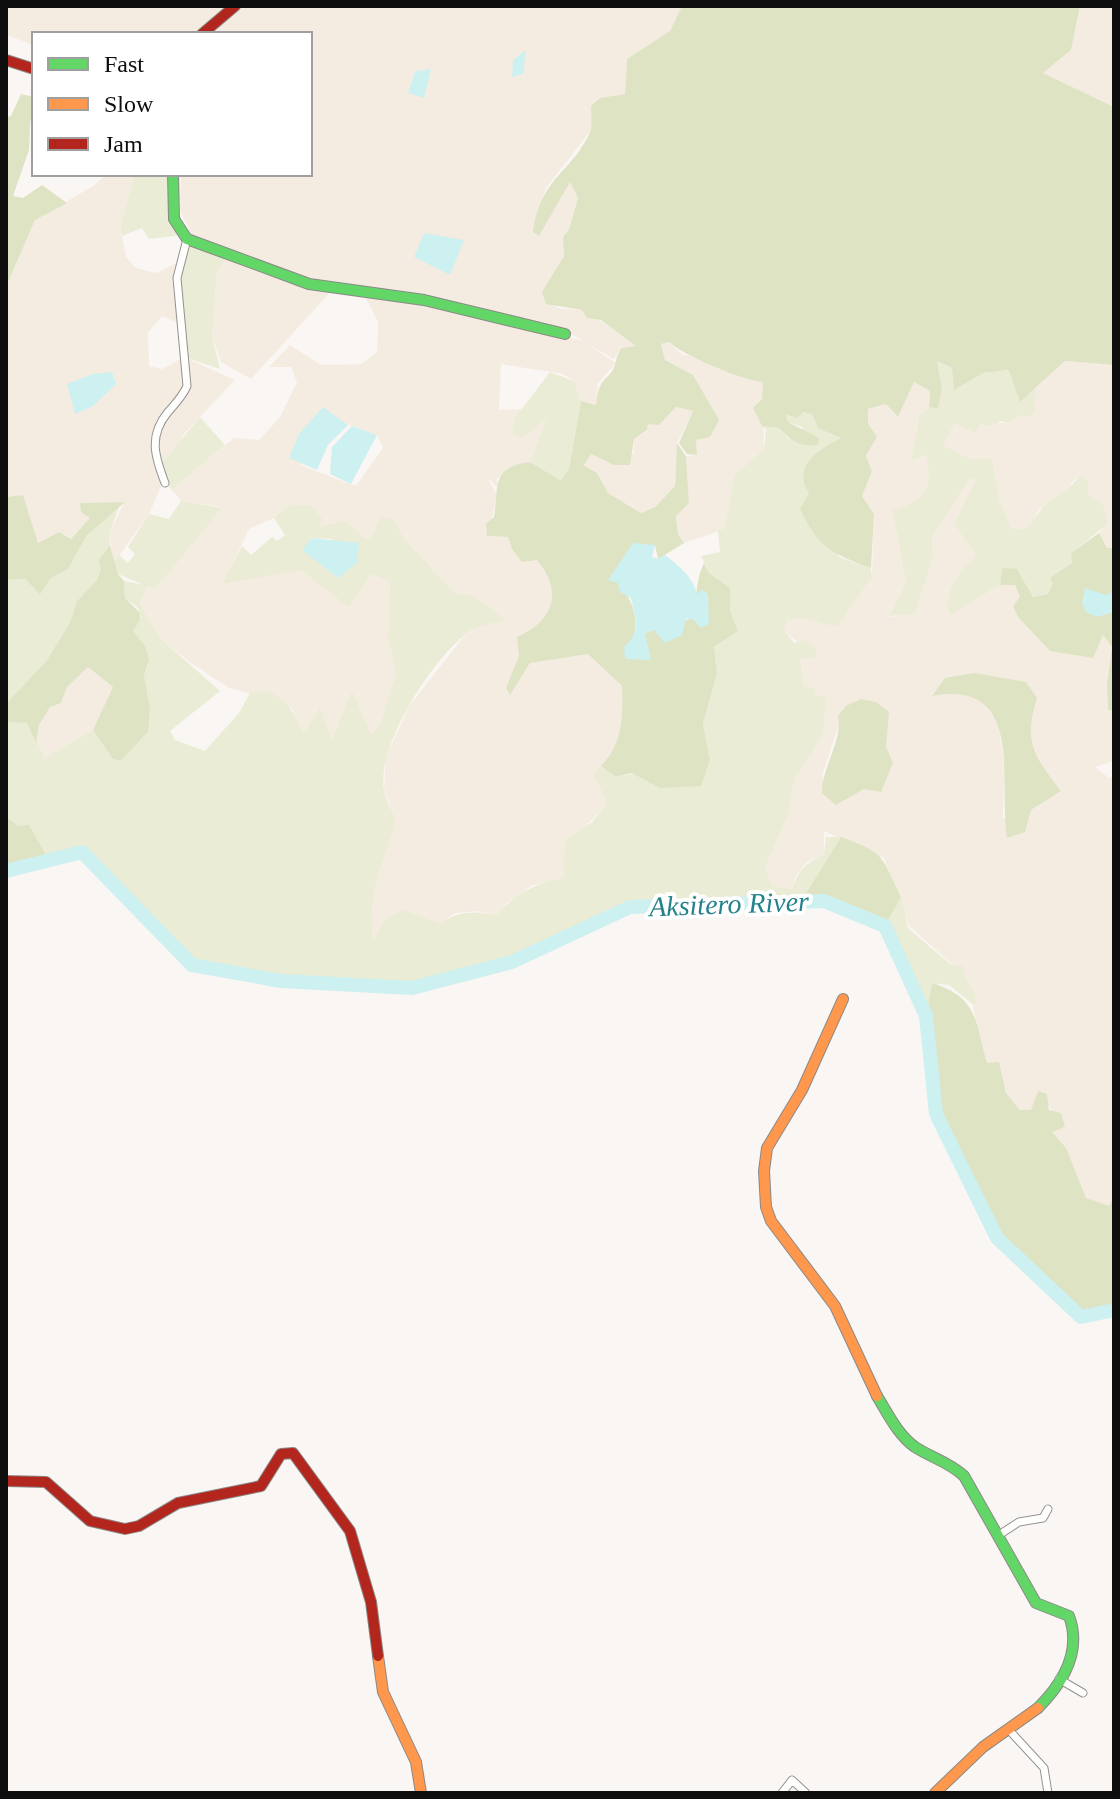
<svg xmlns="http://www.w3.org/2000/svg" width="1120" height="1799" font-family="'Times New Roman',serif">
<style>
.farmland{fill:#f5ece1;fill-rule:evenodd}
.green{fill:#ebecd5;fill-rule:evenodd}
.forest{fill:#dee3c4}
.water{fill:#cdf0f0}
.lines{fill:none;stroke-linecap:round;stroke-linejoin:round}
.river{stroke:#cdf0f0;stroke-width:14}
.street-casing{stroke:#949291;stroke-width:9}
.fast-casing{stroke:#8b8988;stroke-width:12}
.slow-casing{stroke:#8b8988;stroke-width:12}
.jam-casing{stroke:#8b8988;stroke-width:12}
.street{stroke:#fefefd;stroke-width:7}
.fast{stroke:#63d668;stroke-width:10}
.slow{stroke:#ff974d;stroke-width:10}
.jam{stroke:#b3261e;stroke-width:10}
.labels{text-anchor:middle;dominant-baseline:central;stroke-width:8;stroke-linejoin:round;paint-order:stroke}
.water-label{font-size:28px;font-style:italic;fill:#24828b;stroke:#fff}
</style>
<rect width="100%" height="100%" fill="#faf6f3"/>
<path class="farmland" d="M6 6H228L197 34H34V45L6 35Z
M244 6H682L670 31 627 59 625 94 612 96 591 130 546 188 533 231 539 236 570 181 578 198 569 229 563 237 564 256 543 292 557 308 582 310 633 341 636 346 618 352 614 359 586 343 616 363 598 383 596 405 581 401 574 381 563 374 501 364 499 410 525 409 515 418 548 416 530 462 521 464 497 479 498 488 487 477 497 495 488 536 508 537 512 549 537 559 550 575 552 588V605L519 656 510 694 530 663 588 653 622 686 623 722 614 753 595 774 608 803 583 829 565 877 531 886 506 904 497 917 478 911 455 913 441 924 373 942 369 906 377 870 396 820 384 791 386 757 409 706 465 635 482 625 506 620 456 594 405 540 394 520 371 539 362 538 346 520 319 527 287 506 274 518 249 529 223 583 301 570 349 608 372 574 390 582 388 639 396 673 380 725 370 736 332 742 319 708 303 735 293 710 285 703 229 688 191 663 161 639 140 604 147 586 153 590 221 507 181 501 172 490 234 438 259 440 280 417 297 382 291 367H269L290 345 321 365 361 364 377 352 378 322 362 291 550 331 585 342 566 331 307 279 192 235 180 211 181 174H310V34H211ZM323 408 344 423 377 435 383 448 356 486 300 465Z
M1080 6H1114V107L1043 73 1071 50Z
M107 174H135L120 227 126 257 136 268 156 273 179 262 181 324 162 316 148 333 149 366 162 369 184 357 235 380 183 435 149 514 114 563 109 534 124 502 80 503 90 518 71 539 59 532 37 543 23 495 6 497V287L35 220 93 186Z
M229 255 334 288 251 379 221 362 212 336 217 271Z
M669 342 683 355 697 356 718 369 763 382 764 449 734 475 725 529 684 543 678 534 676 515 689 503 686 456 697 455 696 440 718 420 693 375 665 360 661 344Z
M1065 361 1114 365V548L1107 549 1099 533 1108 523 1086 493 1080 475 1071 483 1068 491 1038 510 1032 526 1020 531 1011 528 1000 501 992 459H971L943 445 955 423H1008L1019 415 1029 416 1035 412 1036 388Z
M914 382 930 391 929 407 919 416 916 429 915 449 926 453 932 476 924 492 910 506 892 511 906 582 889 616 894 617 917 607 933 557 932 537 970 478H978L954 524 977 555 949 615 1000 585 1015 584 1020 597 1102 634 1112 647 1107 684 1108 710 1114 711V761L1095 767 1109 778 1114 775V1197L1109 1207 1086 1198 1052 1132 1065 1127 1038 1092 1031 1111 1020 1110 1006 1093 999 1063 987 1064 973 1008 976 996 964 975 909 926 884 858 824 831V854L806 863 795 877 793 889 772 886 765 868 788 814 795 777 820 733 826 695 816 698 804 686 800 658 815 657 783 630 787 620 803 618 837 626 872 577 874 514 862 496 872 473 866 457 877 437 868 422V409L886 404 898 417ZM974 673 1029 722 1033 755 1061 791 1031 810 1003 818 1005 773 998 721 981 700 953 692 933 695ZM839 724 864 789 836 804 822 776Z
M676 407 693 411 677 443 675 486 655 507 641 513 608 493 597 473 584 464 591 454 614 465 634 453V439L647 431 648 423 659 425Z
M88 667 114 687 93 730 45 758 36 743 39 725 50 706 61 703 67 687Z"/>
<path class="green" d="M135 174H173L174 219 182 235 149 239 142 228 122 236 120 227Z
M187 239 229 255 217 271 212 336 220 369 184 357 177 278Z
M937 361 952 368 954 389 983 373 1010 370 1021 401 1036 388 1035 412 1029 417 1019 415 1008 423 1000 421 992 426 981 424 975 433 955 423 943 445 971 459H992L1000 501 1011 528C1033 535 1032 517 1045 505 1059 492 1067 493 1080 475L1089 482 1087 493 1103 505 1108 524 1071 553 1072 563 1051 578 1053 583 1048 594 1033 597 1017 569H1002L1000 585 950 615C943 589 960 573 976 555L954 524 977 478H970L932 537 933 557 915 614 889 616 906 582 892 510C926 502 934 486 926 454L911 461 919 416 929 407 938 409 942 389Z
M550 372 574 381 581 401 569 469 561 482 530 462 547 418 522 438 512 433 515 418Z
M803 412 813 414 842 439 809 493 839 557 871 568 872 577 837 627 803 618 787 620 784 630 794 643 807 640 817 650 815 657 800 659 804 686 813 688 816 697 826 695 823 734 795 777 788 814 765 868 772 886 793 889C797 870 807 863 824 854L826 837H841L801 901 630 907 512 962 412 988 281 981 192 965 85 850 49 860 29 826H18L6 817V722L27 723 45 758 93 730 112 758 150 708 144 675 149 660 131 634 140 619 138 608 125 598 124 581 144 585 118 574 114 563 119 555 128 563 135 554 128 547 149 514 169 519 181 501 222 508 154 590 147 586 140 604 161 639 220 691 170 731 175 740 205 751 239 713 251 691C258 693 265 690 271 693 289 701 297 717 303 734L320 707 332 741 352 691 371 735 380 725 396 673 388 639 390 582 372 574 349 608 301 570 222 584 242 546 251 555 272 537 277 541 285 535 274 518 287 506 310 505 322 518 319 527 346 520 363 538 371 539 381 517 394 520 405 540 456 594 472 595 507 621C492 623 479 625 466 634 431 661 376 746 384 791 386 801 393 811 396 820 382 869 367 887 373 941L386 919 402 910 441 924C459 910 475 911 497 916 515 892 536 884 564 877L565 840 592 822 607 803 594 774 601 766 616 777 710 760 703 724 717 673 714 647 738 631 730 611V588L709 573 701 556 720 552 718 531 725 528 734 475 764 449 766 429 762 426 779 428 789 439 804 428 788 422 784 413ZM311 538 332 539 338 578 303 550Z
M200 417 225 445 172 490 165 483 158 468Z
M121 502 109 534 110 545 98 561 101 568 97 580 77 601 70 622 47 660 6 704V580L25 579 40 593 51 578 68 569 87 535Z
M901 897 908 928 950 964 963 966 964 975 976 996 975 1006 949 985 932 983 926 1016 885 926Z"/>
<path class="forest" d="M682 6H1080L1071 50 1043 73 1114 107V365L1065 361 1020 402 1009 370 983 373 954 390 952 368 937 361 942 389 938 409 929 407 930 391 914 382 898 417 886 404 868 409V423L877 437 866 456 872 472 862 496 874 514 871 568C832 554 818 547 800 509L809 493C791 466 820 449 841 438L818 428 812 414 803 412 797 418 785 414 788 422 819 438 818 445C800 447 791 441 779 428L762 426 753 408 762 399 763 382C742 380 684 356 669 342L661 344 665 360 693 375 719 420 710 437 696 440 697 455 687 454 679 443 693 411 676 407 659 425 648 424 647 430 634 439 630 465H614L591 454 584 465 597 473 608 493 641 513 655 507 675 486 677 443 686 456 689 503 676 516 678 534 684 543 658 559 655 545 618 583C633 601 639 616 633 640L645 633 693 618C697 598 695 582 704 563L709 573 730 588V611L738 631 714 647 717 673 703 724 710 760 701 786 660 788 632 773 616 777 601 766C623 743 623 717 622 686L588 654 530 663 510 695 506 688 519 656 517 637C553 621 564 592 537 560L522 562 512 549 508 537 487 536 486 524 494 517C499 485 491 467 530 462L561 481 569 469 581 401 596 405C599 374 609 382 615 365 617 358 616 355 622 348L636 346 601 320 587 318 582 310 546 304 542 292 564 256 563 237 569 229 578 198 570 182 539 236 533 232C541 176 572 173 590 132 593 125 591 114 591 106L600 98 625 94 627 59 670 31Z
M21 94 34 97V119L30 121 29 150 13 196 23 198 42 185 67 203 35 220 6 287V117L11 116Z
M23 495 38 543 59 532 71 539 90 518 81 512 80 503 125 502 87 535 68 569 51 578 40 594 25 579 6 580V497Z
M1099 533 1107 548H1114V711L1108 710 1107 684 1112 647 1103 635 1093 658 1050 651 1018 617 1013 606 1020 597 1015 585H1000L1002 568 1017 569 1033 597 1048 594 1053 583 1050 578 1072 563 1071 553Z
M110 545 118 574 124 581 125 598 139 612 140 620 133 631 145 646 149 660 144 675 150 708 148 732 120 761 112 758 93 730 113 687 88 667 67 687 61 703 50 707 39 725 36 743 27 723 6 722V704L47 660 70 622 77 601 97 580 101 568 98 561Z
M974 673 1026 682 1037 698C1023 743 1034 756 1061 791L1031 810 1025 832 1007 838C998 781 1026 679 932 696L945 678Z
M861 699 876 702 889 712 886 747 893 763 881 792 864 789 836 805 822 793C822 766 843 741 838 716L846 706Z
M6 817 18 826 29 825 49 860 6 871Z
M841 837C887 854 881 856 901 897L885 926 825 901H801Z
M932 983C979 998 975 1021 987 1063L999 1062 1006 1093 1020 1110H1031L1038 1091 1047 1094 1049 1110 1061 1113 1065 1127 1052 1132 1066 1148 1086 1198 1109 1206 1114 1197V1310L1081 1317 997 1238 936 1114 926 1016Z"/>
<path class="water" d="M526 50 523 74 512 77 513 60Z
M431 69 424 98 408 93 415 71Z
M424 233 464 240 450 275 414 257Z
M112 372 116 384 93 406 75 414 67 384 93 374Z
M323 407 348 425 328 445 317 470 289 458 299 434Z
M352 426 377 435 351 484 330 474 332 447Z
M312 538 359 543 357 563 338 578 302 550Z
M633 543 655 545 652 557 658 559 665 555C679 566 693 577 697 594L702 590 708 594 709 624 701 628 693 619H686L682 635 665 643 654 630 645 633 651 660 625 659 624 647C641 634 636 617 631 598L620 592 618 583 608 580Z
M1085 588 1106 595 1114 591V612L1097 617 1086 612 1082 603Z"/>
<g class="lines">
<path class="river" d="M6 871 82 852 192 965 281 981 412 988 512 962 630 907 824 901 885 926 926 1016 936 1114 997 1238 1081 1317 1114 1310"/>
<g class="street-casing">
<path id="street" d="M165 483C155 457 148 436 168 412 175 404 183 396 187 386L177 278 187 239
M999 1535 1019 1522 1043 1518 1048 1509
M1059 1679 1083 1693
M1009 1730 1044 1768 1048 1793
M782 1793 792 1780 806 1793"/>
</g>
<g class="fast-casing">
<path id="fast" d="M173 174 174 219 187 239 309 284 424 300 565 334
M877 1396C888 1414 898 1435 915 1447 932 1458 949 1462 964 1476L1036 1603 1069 1616C1082 1651 1063 1683 1038 1708"/>
</g>
<g class="slow-casing">
<path id="slow" d="M843 999 802 1090 767 1148 764 1171 766 1207 771 1221 835 1306 877 1396
M378 1656 383 1692 416 1762 421 1793
M935 1793 983 1747 1038 1708"/>
</g>
<g class="jam-casing">
<path id="jam" d="M202 34 235 6
M6 60 34 69
M6 1481 46 1482 90 1521 125 1529 139 1526 178 1503 261 1486 281 1454 293 1453 350 1531 371 1602 378 1656"/>
</g>
<use href="#street" class="street"/>
<use href="#fast" class="fast"/>
<use href="#slow" class="slow"/>
<use href="#jam" class="jam"/>
</g>
<g class="labels">
<g class="water-label">
<text transform="translate(729 904) rotate(-2)">Aksitero River</text>
</g>
</g>
<rect width="1120" height="1799" fill="none" stroke="#0e0e0e" stroke-width="16"/>
<rect x="32" y="32" width="280" height="144" fill="#ffffff" stroke="#9f9f9f" stroke-width="2"/>
<rect x="48" y="58" width="40" height="12" fill="#63d668" stroke="#9f9f9f" stroke-width="2"/>
<text x="104" y="72" font-size="24" fill="#0e0e0e">Fast</text>
<rect x="48" y="98" width="40" height="12" fill="#ff974d" stroke="#9f9f9f" stroke-width="2"/>
<text x="104" y="112" font-size="24" fill="#0e0e0e">Slow</text>
<rect x="48" y="138" width="40" height="12" fill="#b3261e" stroke="#9f9f9f" stroke-width="2"/>
<text x="104" y="152" font-size="24" fill="#0e0e0e">Jam</text>
</svg>
